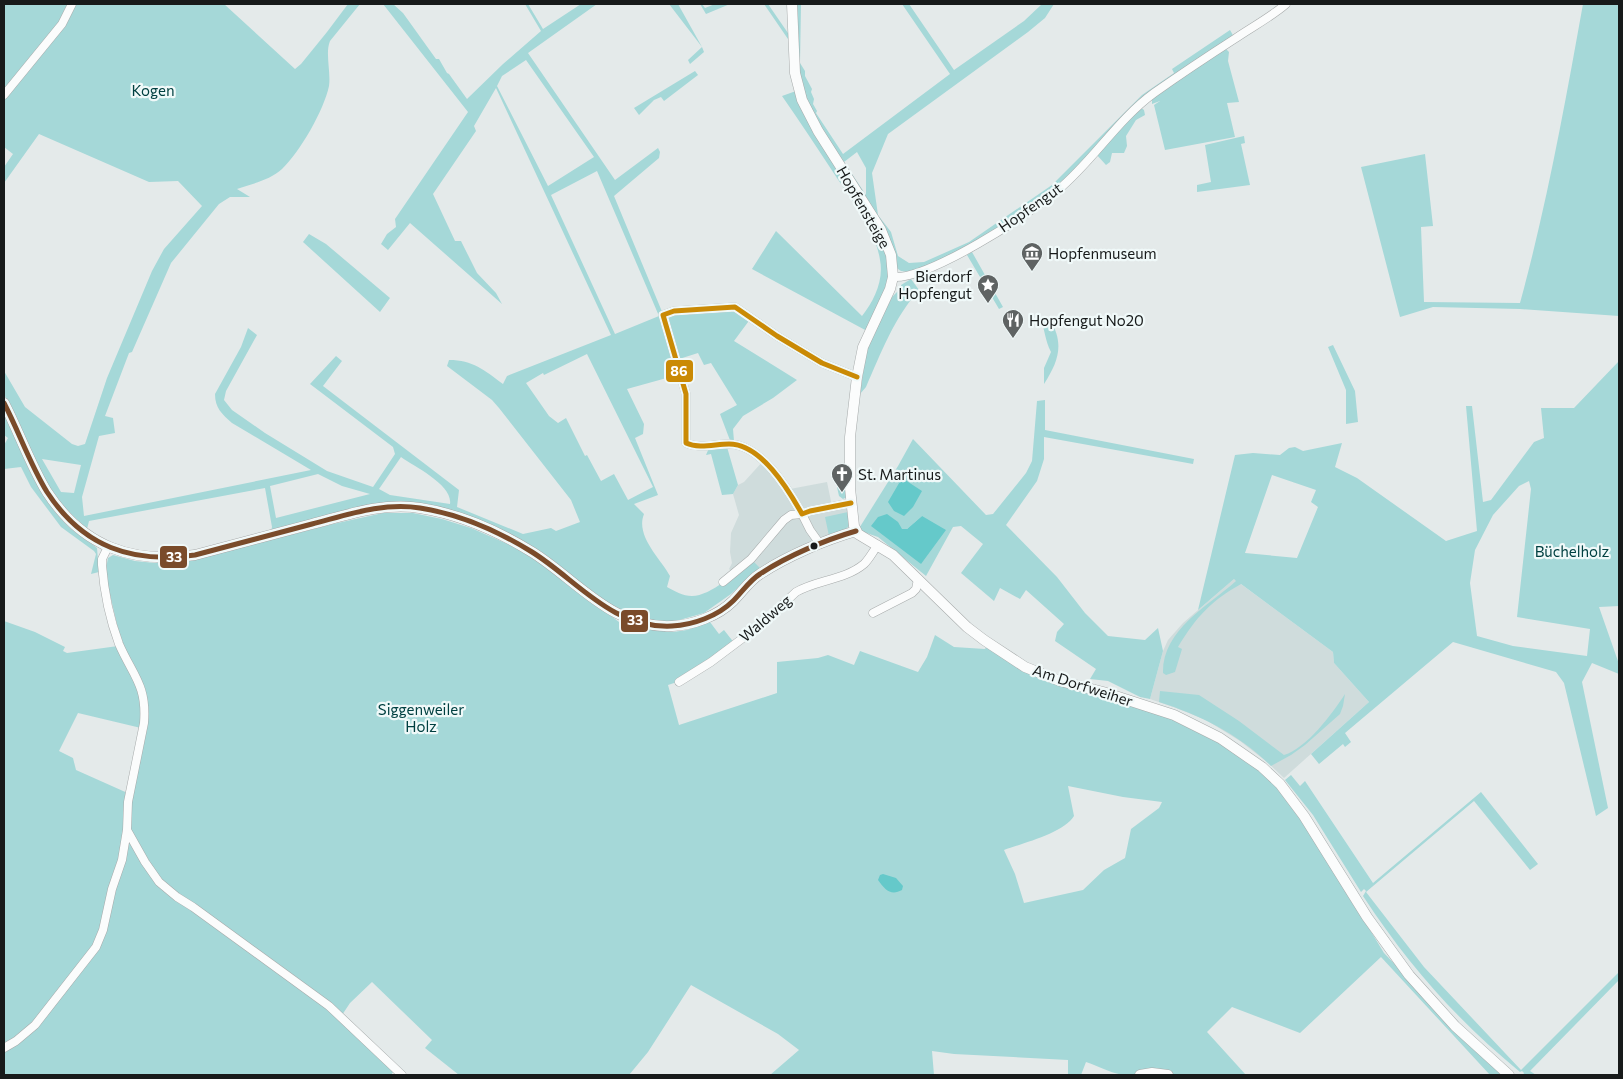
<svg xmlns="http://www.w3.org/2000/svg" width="1623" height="1079" font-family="Commissioner,sans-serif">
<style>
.built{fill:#cfdcdc}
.green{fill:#a5d8d8;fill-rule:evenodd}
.water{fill:#65c9ca}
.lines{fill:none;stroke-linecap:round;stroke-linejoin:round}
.minor-casing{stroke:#a7abab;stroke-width:9}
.tertiary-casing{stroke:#a7abab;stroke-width:11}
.minor{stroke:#fbfcfc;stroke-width:8}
.tertiary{stroke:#fbfcfc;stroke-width:10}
.bus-1-casing{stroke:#f0f9f9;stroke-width:9}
.bus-2-casing{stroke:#f0f9f9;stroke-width:9}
.bus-1{stroke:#7a4b2a;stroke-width:5}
.bus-2{stroke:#ca8a05;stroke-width:5}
.bus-dot{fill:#171a1a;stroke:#f0f9f9;stroke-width:2}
.labels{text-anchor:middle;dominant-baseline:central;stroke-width:4.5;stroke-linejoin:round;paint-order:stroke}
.park-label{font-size:15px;fill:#004041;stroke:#f0f9f9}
.street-label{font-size:15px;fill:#171a1a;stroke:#f0f9f9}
.poi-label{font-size:15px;fill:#171a1a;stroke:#f0f9f9;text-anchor:start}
.line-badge{stroke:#f0f9f9;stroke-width:2}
.badge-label{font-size:14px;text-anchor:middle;font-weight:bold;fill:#fff}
</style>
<rect width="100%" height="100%" fill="#e4eaea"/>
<path class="built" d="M764 460 790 489 827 482 832 506 849 503 852 528 761 569 734 574 729 569 732 563 730 552 731 533 739 515 733 494 738 485 744 482Z
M1234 579 1333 652 1334 663 1369 702 1284 778 1267 762 1240 741 1206 720 1176 708 1150 699 1163 651 1168 640 1183 623Z"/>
<path class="green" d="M4 4H224L295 69 301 64 327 32 348 4H360L330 41C325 53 331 72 329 86 324 110 300 152 282 169 270 180 252 184 237 189L250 197H230L219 204 171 263 132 352 129 353 105 416 113 418 115 433 99 436 82 497 84 516 311 470 232 423C222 414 215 408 215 394L241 347 248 328 257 335 226 391 224 400 232 410 265 433 327 471 373 487 395 454 393 447 310 384 336 356 342 361 323 386 459 490 457 507 523 534 551 528 556 531 580 522 571 500 499 408 492 400 447 366 449 360C473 360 484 370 503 384L507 376 611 335 496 88 474 126 476 131 433 194 455 241H461L477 273 496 293 502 304 410 223 388 250 381 244 387 234 396 227 395 219 468 112 383 4H393L403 13 436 59H439L447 73 449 74 467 99 503 64 541 31 525 4H528L543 29 581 4H597L528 53 615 180 658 148 660 152 659 158 614 196 663 314 732 306 751 318 734 341 797 380 773 398 743 416 733 429 734 441 731 443 720 414 737 405 711 363 704 365 698 353 676 360 681 374 627 389 644 424 643 434 635 438 658 495 634 504 644 514C635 536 661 559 670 576L667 587C674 591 683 596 692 596 711 596 738 571 751 559L761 569 753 574 731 594 704 613 676 621 653 622 616 610 566 572 455 512 428 504 409 502 384 503 271 531 272 527 265 488 89 521 87 529 64 507 51 491 35 460 4 394V371L25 407 72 444 78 446 85 444 107 378 152 271 164 249 202 206 178 181 149 182 39 134 4 183V167L13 154 4 147ZM526 60 594 157 548 186 497 86 502 76ZM597 171 659 316 615 334 551 195ZM587 354 653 487 628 500 614 474 601 481 587 455 585 456 566 418 558 423 549 416 526 383 543 373 544 375ZM401 457C415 467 453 485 450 504L390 495 379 489ZM42 459 81 465 74 493 61 492ZM318 474 342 486 370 494 276 518 270 486Z
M669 4H678L702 47 704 52 690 64 688 60 702 47Z
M700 4H702L705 8 715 4H730L706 14Z
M764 4H768L790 36V42Z
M797 4H801L800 63 805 71V76L812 89 811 92 814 99 813 104 817 111 816 113 843 154 950 74 902 4H909L954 70 1024 21 1042 4H1054L1045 18 1028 32 888 134 872 173 878 215 891 232 898 256 909 263 924 262 969 242 1052 185 1142 95 1174 73 1172 69 1230 30 1234 37 1171 79 1073 172 1040 200 985 236 938 261 909 272 901 271 895 267 892 251 807 102 799 75ZM857 152 866 168V195L844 162Z
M1583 4H1619V316L1520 309 1433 307 1400 317 1361 167 1425 154 1433 226 1421 227 1424 302 1520 303C1547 204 1565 104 1583 4Z
M1226 49 1229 52 1228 61 1239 102 1227 103 1235 137 1165 150 1154 105 1160 101 1152 104V97L1221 50Z
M695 71 698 75 664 101 661 97 654 100 639 115 634 108Z
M796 91 872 222 886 251 889 280 867 331 752 269 776 231 862 316C874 301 884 280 880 260 875 226 849 197 831 169 815 145 799 120 782 96Z
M1140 107 1144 110 1145 115 1136 120 1126 136 1127 146 1124 153H1112L1110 162 1106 165 1096 154Z
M1244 136 1245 143 1241 144 1250 185 1197 192V185L1211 182 1205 145Z
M309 234 326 244 390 298 380 312 303 242Z
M972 252 1003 307 999 309 967 255Z
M911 279 919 290C894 318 881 353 866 387L860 394 866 353 872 334 877 328 892 297 901 288V285Z
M1040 318 1050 320C1065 344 1058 362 1044 384V368L1051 352C1045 341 1045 329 1040 318Z
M1333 345 1355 391 1358 422 1346 424V390L1328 347Z
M1619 361V606L1599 607 1619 664V674L1592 663 1582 682 1608 808 1596 816 1564 683 1556 672 1453 642 1345 733 1351 742 1345 747 1343 744 1319 764 1311 754 1369 702 1334 663 1333 652 1241 584C1211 601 1196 617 1178 647L1182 649 1175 672 1166 675 1163 673C1162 630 1208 606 1236 581L1234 579 1198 610 1235 455 1253 453 1280 455 1289 448 1295 447 1303 451 1342 443 1335 467 1357 478 1446 541 1477 531 1466 406H1472L1483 502 1491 500 1534 442 1544 438 1541 408H1574ZM1272 475 1316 490 1311 502 1318 507 1297 558 1245 553ZM1529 481 1531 489 1517 617 1590 629 1587 656 1513 646 1477 636 1470 583 1475 550 1493 515 1519 486Z
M1045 400V430L1194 459 1193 464 1044 437V459L1037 481 1006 525 1057 577 1085 613 1108 636 1145 640 1158 628 1163 651 1150 699 1140 697 1108 681 1090 679 1096 669 1055 641 1057 632 1064 624 1026 590 1020 599 1000 588 994 601 961 573 983 544 961 526 953 527 926 576 878 537 858 530 898 466 913 439 986 515 993 514 1026 473 1032 461 1037 401ZM922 516 921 564 901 529H907Z
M4 411C20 449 35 492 64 522 74 533 87 539 97 548L99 572 91 574 96 554 94 551 61 527 31 487 21 467 4 469V445L8 438 4 435Z
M727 447 738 485 733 494 722 495 711 454 706 455 709 448Z
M845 481 847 497 843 499 839 496 837 487 839 483Z
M848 512 850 524C845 532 837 533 829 536L825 517Z
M383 513H413L442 519 471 528 528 553 619 622 642 629 673 632 687 630 710 622 719 634 724 630 735 644 683 680 668 685 679 725 777 693V662L818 658 828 655 854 665 860 651 918 672 927 657 935 635 954 647 985 649 987 646 1015 664 1049 681 1107 700 1160 714 1196 730H1199L1237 752 1266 775 1293 803 1384 953 1499 1072V1075H1490L1381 957 1300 1033 1232 1007 1207 1032 1246 1075H1161L1156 1070C1147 1070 1141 1074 1133 1075 1120 1078 1098 1066 1086 1062L1081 1075H1068V1060L954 1054 932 1051 934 1075H770L799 1050 778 1034 691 985 648 1052 629 1075H459L425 1048 432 1040 372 982 350 1003 342 1015 330 1004 235 935 233 938 327 1008 391 1069 393 1072 391 1075H4V621L35 632 65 647 63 651 67 653 118 646C132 676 145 693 141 728L78 713 59 751 73 758 76 770 132 795 145 733 147 718 146 697 143 685 125 649 119 633 105 573 108 558 113 555 135 561 155 563 189 561 333 524ZM1068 786 1123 797 1162 802 1159 808 1131 829 1125 858 1104 870 1083 890 1024 903 1015 874 1004 850C1023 843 1064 833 1074 816Z
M1160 691 1199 695 1239 721 1284 755C1307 748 1332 714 1345 694L1343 706 1340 714 1305 745 1291 755 1271 766C1240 735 1200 715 1159 702Z
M1291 775 1300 786 1305 781 1373 883 1481 792 1538 864 1530 870 1474 801 1366 892 1424 967 1521 1070 1619 972V980L1530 1071 1536 1075H1523L1524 1073 1522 1071 1520 1072C1455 1018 1409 966 1363 896L1366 891 1364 889 1361 892 1313 815 1285 780Z"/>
<path class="water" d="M902 478 922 491 913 507 904 516 894 511 888 502Z
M887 514 898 522 902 529H907L922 516 946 530 921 564 871 526 878 517Z
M883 874 896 878 903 886 902 890C891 896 885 890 878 880L880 875Z"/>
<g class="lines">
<g class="minor-casing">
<path id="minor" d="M4 95 62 24 72 4
M893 277C928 280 1030 214 1058 190 1093 161 1117 120 1154 93 1181 74 1208 56 1236 38 1252 27 1271 17 1286 4
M851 503 810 511 802 514C788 489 761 444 729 444 715 444 699 449 686 443V394L663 315 674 311 735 307 777 336 822 363 857 377
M108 547 102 559V565C104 591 110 620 119 644 133 676 147 685 144 723L128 802 127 830 145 862 159 882 177 897 193 907 329 1006 402 1075
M723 582 751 559 784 520 791 515 802 514 810 530 820 544
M873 613 912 593 916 589 918 579
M679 682 711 662 763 623 796 592C816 580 845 580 864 564 870 558 873 551 878 545
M4 1048 16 1041 35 1025 96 947 103 930 112 889 122 860 127 830"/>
</g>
<g class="tertiary-casing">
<path id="tertiary" d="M792 4 795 73 802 100 818 131 881 230 891 255 893 277 890 289 863 347 857 377 850 437V488L854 526 858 534 893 555 967 627 984 640 1025 667 1060 681 1103 692 1174 715 1220 738 1262 767 1280 784 1304 816 1367 917 1409 975 1455 1026 1509 1075
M4 403C19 432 30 464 47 492 83 547 132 564 195 555 234 545 273 534 312 524 347 515 383 502 420 508 459 514 498 531 532 552 577 580 612 629 672 626 693 625 718 616 733 601 742 592 750 580 760 574 787 556 825 540 856 531
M1140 1075 1152 1073 1168 1075"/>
</g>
<use href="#minor" class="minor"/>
<use href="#tertiary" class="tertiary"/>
<g class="bus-1-casing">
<path id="bus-1" d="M4 403C19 432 30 464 47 492 83 547 132 564 195 555 234 545 273 534 312 524 347 515 383 502 420 508 459 514 498 531 532 552 577 580 612 629 672 626 693 625 718 616 733 601 742 592 750 580 760 574 787 556 825 540 856 531"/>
</g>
<g class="bus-2-casing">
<path id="bus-2" d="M851 503 810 511 802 514C788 489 761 444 729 444 715 444 699 449 686 443V394L663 315 674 311 735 307 777 336 822 363 857 377"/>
</g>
<use href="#bus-1" class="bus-1"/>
<use href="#bus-2" class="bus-2"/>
</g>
<defs>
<g id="museum-pin" transform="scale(1.125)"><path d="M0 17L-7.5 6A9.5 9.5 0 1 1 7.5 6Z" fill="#5f6363" stroke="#f0f9f9"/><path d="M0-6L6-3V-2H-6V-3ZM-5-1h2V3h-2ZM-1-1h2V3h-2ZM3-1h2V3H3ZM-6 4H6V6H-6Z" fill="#fff"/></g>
<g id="sight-pin" transform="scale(1.125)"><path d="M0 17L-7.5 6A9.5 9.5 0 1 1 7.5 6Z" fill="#5f6363" stroke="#f0f9f9"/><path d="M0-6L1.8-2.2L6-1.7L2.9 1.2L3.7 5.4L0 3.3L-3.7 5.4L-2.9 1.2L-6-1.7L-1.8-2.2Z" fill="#fff"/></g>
<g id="restaurant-pin" transform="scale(1.125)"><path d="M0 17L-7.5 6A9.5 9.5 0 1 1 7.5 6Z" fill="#5f6363" stroke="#f0f9f9"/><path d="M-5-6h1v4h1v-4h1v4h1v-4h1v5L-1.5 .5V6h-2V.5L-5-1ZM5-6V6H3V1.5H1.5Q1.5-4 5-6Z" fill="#fff"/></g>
<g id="church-pin" transform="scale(1.125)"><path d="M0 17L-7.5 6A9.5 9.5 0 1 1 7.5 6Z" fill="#5f6363" stroke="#f0f9f9"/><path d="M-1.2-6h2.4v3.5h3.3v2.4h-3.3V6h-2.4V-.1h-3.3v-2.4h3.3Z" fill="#fff"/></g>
</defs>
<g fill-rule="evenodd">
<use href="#museum-pin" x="1032" y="253"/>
<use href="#sight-pin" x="988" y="285"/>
<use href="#restaurant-pin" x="1013" y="320"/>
<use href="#church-pin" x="842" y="474"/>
</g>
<circle class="bus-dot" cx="814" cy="546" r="4.5"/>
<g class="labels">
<g class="park-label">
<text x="153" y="90">Kogen</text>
<text x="1572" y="551">Büchelholz</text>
<text x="421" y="709">Siggenweiler<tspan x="421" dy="17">Holz</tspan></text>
</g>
<g class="street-label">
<text transform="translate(864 207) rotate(60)">Hopfensteige</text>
<text transform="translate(1030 207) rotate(-35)">Hopfengut</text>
<text transform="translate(765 618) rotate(-41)">Waldweg</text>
<text transform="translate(1083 685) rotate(18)">Am Dorfweiher</text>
</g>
<g class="poi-label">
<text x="1048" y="253">Hopfenmuseum</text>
<text x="972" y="276" text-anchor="end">Bierdorf<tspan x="972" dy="17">Hopfengut</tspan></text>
<text x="1029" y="320">Hopfengut No20</text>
<text x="858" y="474">St. Martinus</text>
</g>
</g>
<g class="line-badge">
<rect x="665" y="359" width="29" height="24" rx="5" fill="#ca8a05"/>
<rect x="159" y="545" width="29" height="24" rx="5" fill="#7a4b2a"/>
<rect x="620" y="609" width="29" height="24" rx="5" fill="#7a4b2a"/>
</g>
<g class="badge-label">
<text x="679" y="376">86</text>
<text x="174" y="562">33</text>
<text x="635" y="625">33</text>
</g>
<rect width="1623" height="1079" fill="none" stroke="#171a1a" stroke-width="10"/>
</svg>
